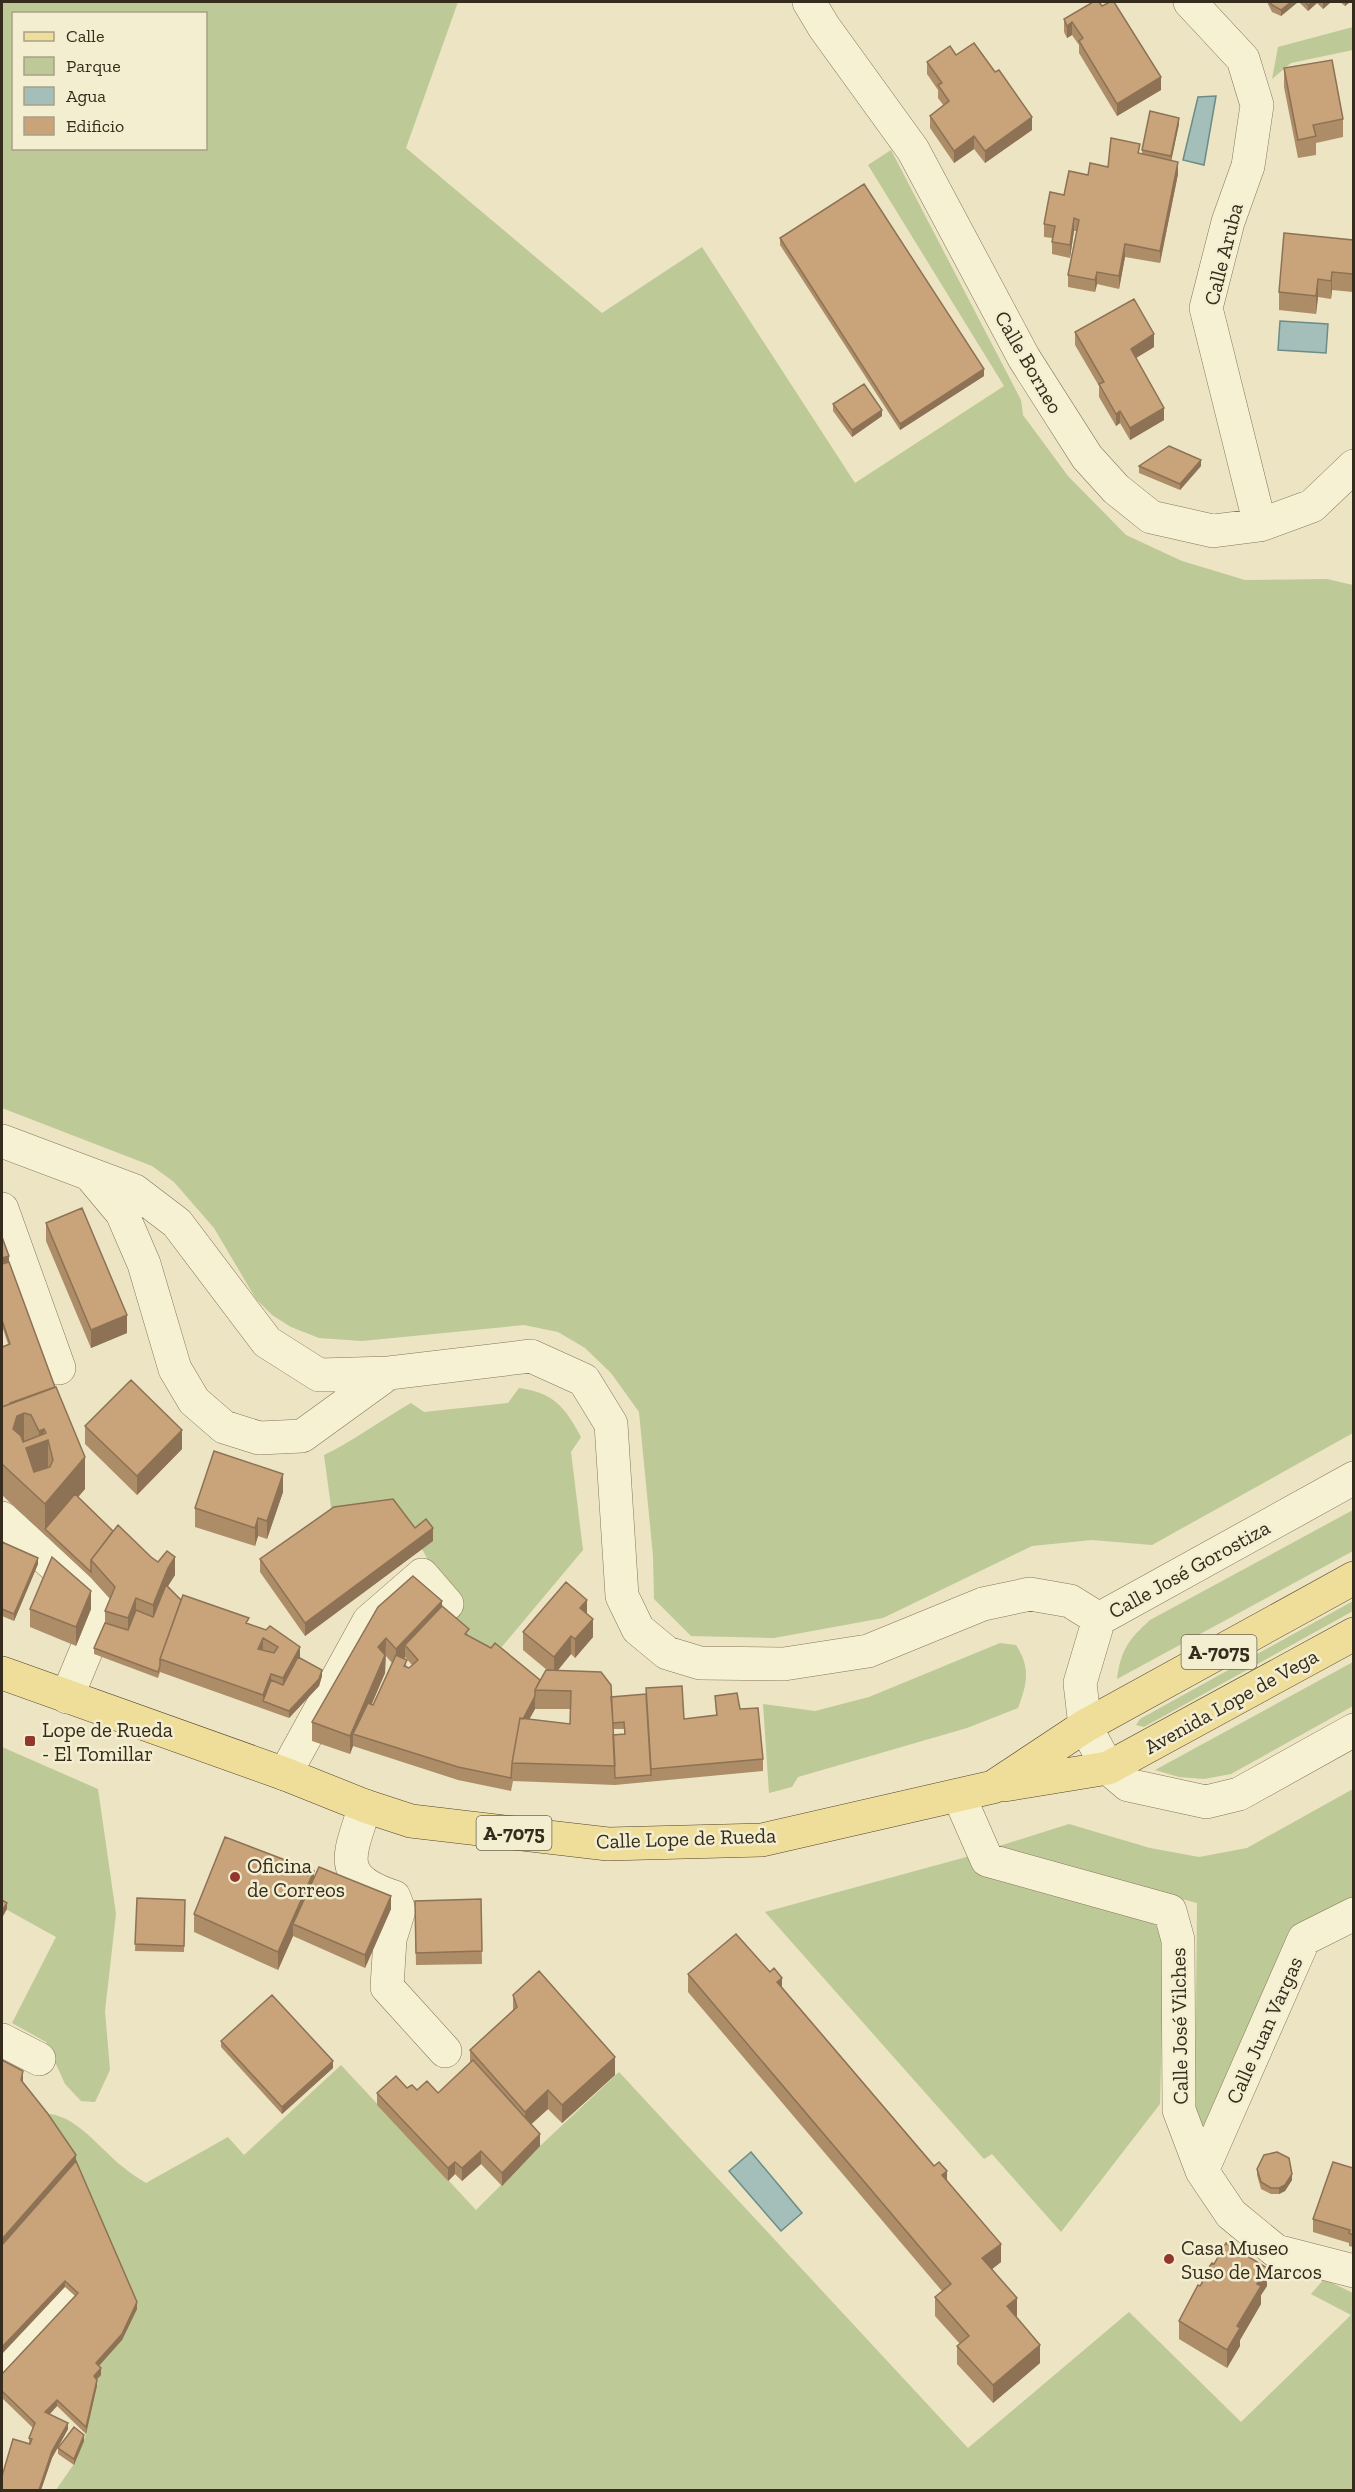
<svg xmlns="http://www.w3.org/2000/svg" width="1355" height="2492" font-family="'Zilla Slab',serif">
<style>
.green{fill:#bdc996;fill-rule:evenodd}
.water{fill:#a4bfba;stroke:#6b8c88;stroke-width:1.5}
.lines{fill:none;stroke-linecap:round;stroke-linejoin:round}
.minor-casing{stroke:#85765a;stroke-width:34}
.major-casing{stroke:#53432e;stroke-width:34}
.minor{stroke:#f7f1d4;stroke-width:33}
.major{stroke:#eede9a;stroke-width:33}
.wall{fill:#ad8c68;fill-rule:evenodd}
.shaded-wall{fill:#8d7255}
.building{fill:#c9a379;stroke:#8d7255;stroke-width:1.5;fill-rule:evenodd}
.poi-dot{fill:#91372c;stroke:#f4eed1;stroke-width:2}
.labels{text-anchor:middle;dominant-baseline:central;stroke-width:5;stroke-linejoin:round;paint-order:stroke}
.shield{fill:#f4eed1;stroke:#6e6653;stroke-width:1.5}
.shield-label{font-size:20px;font-weight:bold;fill:#352c1d}
.street-label{font-size:21px;fill:#352c1d;stroke:#f4eed1}
.poi-label{font-size:21px;fill:#352c1d;stroke:#f4eed1;text-anchor:start}
</style>
<rect width="100%" height="100%" fill="#ece4c2"/>
<path class="green" d="M2 2H458L406 148 602 313 702 247 855 483 1004 386 868 165 891 150 1021 400 1023 415 1068 476 1126 535 1182 561 1245 580 1327 579 1353 585V1433L1152 1545 1092 1540 1032 1546 883 1618 774 1638 691 1636 654 1599 653 1556 639 1412 611 1373 585 1348 558 1332 524 1325 362 1341 319 1338 291 1327 272 1315 256 1299 214 1228 174 1182 152 1166 2 1108ZM14 14H206V148H14Z
M1353 27V50L1291 63 1272 79 1278 47Z
M519 1388C554 1393 565 1407 581 1437L571 1452 583 1550 495 1655 442 1619 436 1575 422 1549 433 1541 332 1514 324 1455C355 1440 381 1420 411 1403L424 1412 508 1403Z
M1353 1510V1551L1117 1679C1121 1650 1128 1640 1150 1620Z
M1353 1601V1611L1144 1727 1136 1725 1140 1719Z
M1000 1643 1016 1645C1031 1668 1027 1684 1018 1708L967 1728 798 1777 792 1787 769 1793 763 1704 815 1711 869 1697Z
M1353 1662V1706L1231 1774 1204 1779 1179 1777 1155 1770Z
M2 1747 98 1789 116 1914 105 2011 110 2070 95 2102 81 2101 65 2084 46 2042 12 2023 56 1937 2 1907Z
M1353 1789V1903L1291 1934 1213 2129 1195 2128 1197 1903 993 1848 1069 1824 1150 1848 1199 1857 1247 1848Z
M970 1856 1149 1917 1164 1936 1160 2104 1061 2232 992 2154 984 2159 765 1912Z
M341 2065 476 2210 540 2146 619 2072 968 2448 1129 2312 1241 2422 1351 2315 1311 2294 1324 2279 1353 2293V2490H56L76 2461 86 2434 97 2387 94 2382 38 2114C73 2109 98 2148 123 2167 130 2173 138 2178 146 2183L228 2137 244 2155Z"/>
<path class="water" d="M1216 96 1204 165 1183 160 1198 97Z
M1280 321 1328 324 1326 353 1278 350Z
M751 2152 802 2213 781 2231 729 2171Z"/>
<g class="lines">
<g class="minor-casing">
<path id="minor" d="M809 2 824 27 913 150 1024 358 1087 457 1116 489 1151 517 1213 531 1260 525 1312 506 1354 466
M1190 2 1243 59 1257 105 1248 166 1228 222 1206 308 1260 525
M2 1141 135 1191 177 1223 267 1342 319 1375 389 1373 531 1356 584 1380 611 1424 622 1596 638 1629 667 1653 700 1663 784 1664 868 1651 983 1604 1030 1594 1070 1601 1099 1619
M91 1176 122 1213 144 1264 175 1369 194 1401 224 1427 259 1438 302 1436 389 1373
M2 1209 59 1368
M2 1518 103 1610 67 1697
M1099 1619 1080 1683 1085 1726 1108 1768 1128 1785 1206 1802 1239 1794 1354 1730
M1099 1619 1354 1478
M285 1774 369 1621 422 1575 447 1604
M959 1796 987 1860 1170 1911 1178 1940 1179 2110 1202 2171 1231 2214 1276 2251 1354 2271
M365 1806C350 1855 334 1877 394 1897L399 1910 390 1939 387 1987 445 2051
M2 2040 39 2059
M1202 2171 1304 1939 1354 1914
M2 2367 62 2303"/>
</g>
<g class="major-casing">
<path id="major" d="M2 1673 285 1774 365 1806 411 1821 608 1844 762 1840 993 1787 1085 1726 1354 1578
M1004 1785 1108 1768 1354 1634"/>
</g>
<use href="#minor" class="minor"/>
<use href="#major" class="major"/>
</g>
<path class="wall" d="M1093 2 1161 90 1117 116 1079 53V45L1072 35 1067 38 1064 32V19Z
M1267 2H1298L1281 16 1272 12Z
M1299 2H1331L1323 9 1317 3 1308 11Z
M1340 2H1350L1345 6Z
M956 55 1032 130 985 163 974 149 954 163 930 128V116L944 106 938 98V90L927 74V62Z
M1284 68 1343 119V137L1316 143V155L1298 158 1284 87Z
M1179 124 1171 160 1178 174 1160 263 1125 257 1119 289 1097 284 1095 292 1068 287V275L1077 231H1074L1070 258 1052 254V238L1044 237V224L1064 195 1088 175 1140 153 1142 154V150Z
M780 238 984 376 900 430 780 245Z
M1353 240V292L1332 290 1331 299 1318 297 1316 314 1279 310V292Z
M1075 332 1154 347 1136 358 1164 420 1130 440 1120 423 1116 426 1099 397V386L1075 345Z
M833 404 882 416 852 437 833 411Z
M1139 466H1201L1180 490 1139 473Z
M46 1223 127 1333 91 1348 46 1241Z
M2 1237 9 1262 85 1489 78 1497 113 1531 175 1575 168 1586 181 1600 249 1624 300 1658 322 1676 319 1686 289 1718 160 1672 158 1678 94 1654V1648L105 1623V1611L110 1599 91 1578 2 1495V1347L8 1344 2 1326Z
M85 1426 182 1449 137 1495 85 1444Z
M283 1492 267 1539 258 1536 255 1546 195 1527V1508Z
M415 1528 433 1541 305 1636 260 1572V1559Z
M2 1542 38 1564 14 1621 2 1616Z
M442 1606 469 1636 540 1680 547 1670 523 1650V1632L587 1614 593 1637 575 1658 571 1654 558 1670 611 1697 684 1719 716 1715 715 1696 740 1709 763 1759V1771L615 1785 513 1781 511 1791 458 1780 353 1746 350 1754 312 1741V1722L378 1607ZM386 1656 392 1663 373 1705 372 1704 385 1673ZM405 1657 412 1665 409 1668 407 1667 404 1659ZM535 1709H570V1724L529 1719ZM613 1729H624V1734L613 1735Z
M30 1609H91L76 1646 30 1627Z
M314 1878 391 1909 365 1968 293 1936 278 1970 194 1932V1914Z
M137 1898 185 1900 184 1952 135 1951Z
M481 1899 482 1964 416 1965 415 1913Z
M688 1974 782 1987 947 2180 1001 2262 992 2269 1017 2316 1016 2317 1040 2363 993 2403 957 2364V2346L960 2344 935 2316V2297L942 2291 688 1992Z
M513 1995 615 2075 562 2123 548 2109 531 2124 540 2146 502 2186 481 2164 462 2181 455 2174 448 2181 377 2105V2093L407 2088 438 2093 470 2063V2050L513 2010Z
M221 2041 333 2068 282 2114 221 2047Z
M23 2084 76 2161 137 2309 122 2340 99 2366 101 2375 97 2379V2386L86 2434 57 2406 50 2414 68 2429 52 2458 41 2490H2L29 2444V2438L33 2428 2 2398V2374L75 2296 65 2287Z
M1353 2168V2247L1349 2246V2243L1313 2232V2219Z
M1257 2169 1292 2180 1285 2191 1279 2194H1271L1261 2189 1257 2175Z
M1214 2264 1267 2286 1261 2295V2304L1240 2340V2346L1227 2368 1179 2339V2321L1201 2285V2278Z
M84 2441 74 2465 58 2454V2448Z"/>
<path class="shaded-wall" d="M1291 2H1298L1281 16V10Z
M1312 2H1317V3L1308 11V5Z
M1324 2H1331L1323 9V3Z
M1345 2H1350L1345 6Z
M1072 22V35L1067 38V26Z
M1161 77V90L1117 116V104Z
M1032 117V130L985 163V151Z
M1179 118V124L1171 162V156Z
M974 136V149L954 163V151Z
M1178 162V174L1160 263V251Z
M1074 218V231L1070 258V245Z
M1125 244V257L1119 289V276Z
M1097 272V284L1095 292V280Z
M1332 272V290L1331 299V281Z
M1318 279V297L1316 314V296Z
M1154 334V347L1131 361V349Z
M984 369V376L900 430V424Z
M1164 408V420L1130 440V428Z
M882 410V416L852 437V430Z
M1120 411V423L1116 426V414Z
M1201 460V466L1180 490V484Z
M9 1256V1268L2 1271V1258Z
M127 1315V1333L91 1348V1330Z
M24 1413V1444L13 1429 17 1416Z
M44 1429V1441L48 1440V1471L26 1480V1448L39 1443V1431Z
M182 1430V1449L137 1495V1476Z
M85 1457V1489L48 1532 45 1529V1504Z
M283 1474V1492L267 1539V1521Z
M258 1518V1536L255 1546V1528Z
M433 1528V1541L305 1636V1623Z
M175 1557V1575L168 1586 153 1624V1605L168 1568Z
M38 1558V1564L14 1621V1614Z
M91 1591V1609L76 1646V1627Z
M136 1598V1616L128 1636V1618Z
M587 1600V1618L580 1608Z
M442 1601V1619L405 1645V1657L396 1667V1649Z
M593 1619V1637L575 1658V1639Z
M571 1636V1654L554 1675V1657Z
M263 1638V1651L258 1649Z
M386 1638 385 1673 358 1735 353 1734V1746L350 1754V1736L378 1647Z
M300 1647V1660L283 1691V1678Z
M322 1670V1676L319 1686 289 1718V1711Z
M271 1674V1687L263 1701V1695Z
M535 1696V1709L518 1740V1727Z
M314 1871V1889L293 1924V1936L278 1970V1952Z
M391 1896V1909L365 1968V1955Z
M7 1903V1909L2 1918V1911Z
M782 1978V1996L777 1982Z
M615 2057V2075L562 2123V2105Z
M333 2061V2068L282 2114V2107Z
M23 2071V2084L21 2080Z
M548 2090V2109L525 2130V2112Z
M540 2134V2146L502 2186V2173Z
M481 2151V2164L462 2181V2168Z
M76 2155V2168L2 2251V2239Z
M455 2162V2174L448 2181V2168Z
M947 2171V2189L942 2175Z
M1292 2174V2180L1285 2191 1279 2194V2188Z
M1001 2244V2262L982 2277V2258Z
M1267 2268V2286L1261 2295V2304L1240 2340V2346L1227 2368V2350L1257 2284Z
M65 2281V2287L2 2354V2347Z
M1017 2298V2316L1007 2324V2306Z
M137 2302V2309L122 2340 96 2369V2363Z
M1040 2345V2363L993 2403V2385Z
M101 2368V2375L94 2382V2376Z
M97 2380V2386L86 2434V2427Z
M57 2400V2406L45 2419V2412Z
M68 2423V2429L52 2458 41 2490H39L52 2451Z
M84 2435V2441L74 2465V2459Z"/>
<path class="building" d="M1093 2H1099L1102 6 1110 2H1114L1161 77 1117 104 1079 41 1083 38 1072 22 1067 26 1064 19Z
M1270 2H1291L1281 10 1272 5Z
M1305 2H1312L1308 5Z
M974 43 995 72 999 70 1032 117 985 151 974 136 954 151 930 116 949 101 938 85 942 83 927 62 950 46 956 55Z
M1332 60 1343 119 1313 125 1316 136 1298 140 1284 68Z
M1150 111 1179 118 1171 156 1142 150Z
M1111 138 1140 144 1138 153 1178 162 1160 251 1125 244 1119 276 1097 272 1095 280 1068 275 1079 220 1074 218 1070 245 1052 242 1055 226 1044 224 1050 192 1064 195 1069 171 1088 175 1090 163 1108 167Z
M864 184 984 369 900 424 780 238Z
M1284 233 1353 240V274L1332 272 1331 281 1318 279 1316 296 1279 292Z
M1134 299 1154 334 1131 349 1164 408 1130 428 1120 411 1116 414 1099 384 1104 382 1075 332Z
M864 384 882 410 852 430 833 404Z
M1169 446 1201 460 1180 484 1139 466Z
M82 1208 127 1315 91 1330 46 1223Z
M2 1237 9 1256 2 1258Z
M9 1262 55 1387 10 1403V1404L2 1407V1347L10 1344 2 1320V1264Z
M131 1380 182 1430 137 1476 85 1426Z
M56 1387 85 1457 45 1504 2 1464V1407ZM24 1413 31 1415 39 1431 44 1429 46 1433 23 1442 21 1436 13 1429 17 1416ZM48 1440 53 1460 50 1467 34 1472 26 1448Z
M214 1451 283 1474 267 1521 258 1518 255 1528 195 1508Z
M75 1494 113 1531 91 1560V1572L45 1529Z
M393 1499 415 1528 426 1519 433 1528 305 1623 260 1559 334 1507Z
M118 1525 151 1557 158 1562 167 1551 175 1557 168 1568 153 1605 136 1598 128 1618 105 1611 115 1587 91 1560Z
M2 1542 38 1558 14 1614 2 1609Z
M52 1557 91 1591 76 1627 30 1609Z
M413 1576 442 1601 396 1649 386 1638 378 1647 385 1655 350 1736 312 1722 378 1607Z
M566 1582 587 1600 580 1608 593 1619 575 1639 571 1636 554 1657 523 1632Z
M166 1585 181 1600 160 1659V1666L158 1672 94 1648 105 1623 128 1630 136 1610 153 1617Z
M183 1595 249 1618 246 1623 266 1630 270 1626 300 1647 283 1678 271 1674 263 1695 160 1659ZM263 1638 278 1647 274 1653 258 1649Z
M442 1606 469 1629 465 1634 491 1648 495 1643 540 1680 535 1690V1696L523 1719 520 1718 512 1763 511 1778 458 1767 353 1734 368 1703 373 1705 396 1655 407 1660 404 1666 409 1668 418 1660 405 1645Z
M298 1657 322 1670 319 1679 289 1711 263 1701 271 1680 283 1685Z
M546 1670 601 1672 611 1685 615 1766 512 1763 520 1718 570 1724 571 1691 535 1690Z
M682 1686 684 1719 717 1715 715 1696 737 1693 740 1709 758 1708 763 1759 651 1769 646 1688Z
M646 1694 651 1775 615 1778 613 1735 625 1734 624 1722 613 1723 611 1697Z
M225 1837 314 1871 278 1952 194 1914Z
M319 1867 391 1896 365 1955 293 1924Z
M137 1898 185 1900 184 1946 135 1944Z
M481 1899 482 1951 416 1953 415 1901Z
M2 1900 7 1903 2 1911Z
M736 1934 770 1972 774 1968 782 1978 777 1982 934 2166 939 2162 947 2171 942 2175 1001 2244 982 2258 1017 2298 1007 2306 1040 2345 993 2385 957 2346 969 2336 935 2297 951 2284 688 1974Z
M539 1971 615 2057 562 2105 548 2090 525 2112 470 2050 517 2007 513 1995Z
M272 1995 333 2061 282 2107 221 2041Z
M2 2060 23 2071 21 2080 48 2114 76 2155 2 2239Z
M473 2060 540 2134 502 2173 481 2151 462 2168 455 2162 448 2168 377 2093 396 2076 407 2088 412 2085 417 2090 427 2081 438 2093Z
M1277 2152 1289 2158 1292 2174 1285 2185 1279 2188H1271L1261 2182 1257 2169 1264 2155Z
M76 2161 137 2302 122 2334 96 2363 101 2368 94 2376 97 2380 86 2427 57 2400 45 2412 68 2423 52 2451 39 2490H2V2476L13 2439 30 2444 32 2439 29 2438 35 2423 2 2391V2374L78 2293 65 2281 2 2347V2245Z
M1333 2162 1353 2168V2235L1349 2233 1350 2230 1313 2219Z
M1226 2243 1267 2268 1257 2284 1261 2286 1237 2326 1240 2328 1227 2350 1179 2321 1198 2285 1200 2286 1204 2280 1201 2278 1212 2263 1214 2264Z
M74 2427 84 2435 74 2459 58 2448Z"/>
<g class="poi-dot">
<rect x="24" y="1735" width="12" height="12" rx="3"/>
<circle cx="235" cy="1877" r="6"/>
<circle cx="1169" cy="2259" r="6"/>
</g>
<g class="labels">
<g class="shield">
<rect x="1181.5" y="1635" width="75" height="34" rx="4.5"/>
<rect x="476.5" y="1816" width="75" height="34" rx="4.5"/>
</g>
<g class="shield-label">
<text x="1219" y="1652">A-7075</text>
<text x="514" y="1833">A-7075</text>
</g>
<g class="street-label">
<text transform="translate(1223 254) rotate(-76)">Calle Aruba</text>
<text transform="translate(1029 362) rotate(60)">Calle Borneo</text>
<text transform="translate(1189 1569) rotate(-29)">Calle José Gorostiza</text>
<text transform="translate(1231 1701) rotate(-29)">Avenida Lope de Vega</text>
<text transform="translate(686 1838) rotate(-2)">Calle Lope de Rueda</text>
<text transform="translate(1179 2026) rotate(-91)">Calle José Vilches</text>
<text transform="translate(1264 2030) rotate(-66)">Calle Juan Vargas</text>
</g>
<g class="poi-label">
<text x="42" y="1729">Lope de Rueda<tspan x="42" dy="24">- El Tomillar</tspan></text>
<text x="247" y="1865">Oficina<tspan x="247" dy="24">de Correos</tspan></text>
<text x="1181" y="2247">Casa Museo<tspan x="1181" dy="24">Suso de Marcos</tspan></text>
</g>
</g>
<rect width="1355" height="2492" fill="none" stroke="#352c1d" stroke-width="6"/>
<rect x="12" y="12" width="195" height="138" fill="#f4eed1" stroke="#a8a089" stroke-width="1.5"/>
<rect x="24" y="32" width="30" height="9" fill="#eede9a" stroke="#a8a089" stroke-width="1.5"/>
<text x="66" y="42" font-size="18" fill="#352c1d">Calle</text>
<rect x="24" y="57" width="30" height="18" fill="#bdc996" stroke="#a8a089" stroke-width="1.5"/>
<text x="66" y="72" font-size="18" fill="#352c1d">Parque</text>
<rect x="24" y="87" width="30" height="18" fill="#a4bfba" stroke="#a8a089" stroke-width="1.5"/>
<text x="66" y="102" font-size="18" fill="#352c1d">Agua</text>
<rect x="24" y="117" width="30" height="18" fill="#c9a379" stroke="#a8a089" stroke-width="1.5"/>
<text x="66" y="132" font-size="18" fill="#352c1d">Edificio</text>
</svg>
